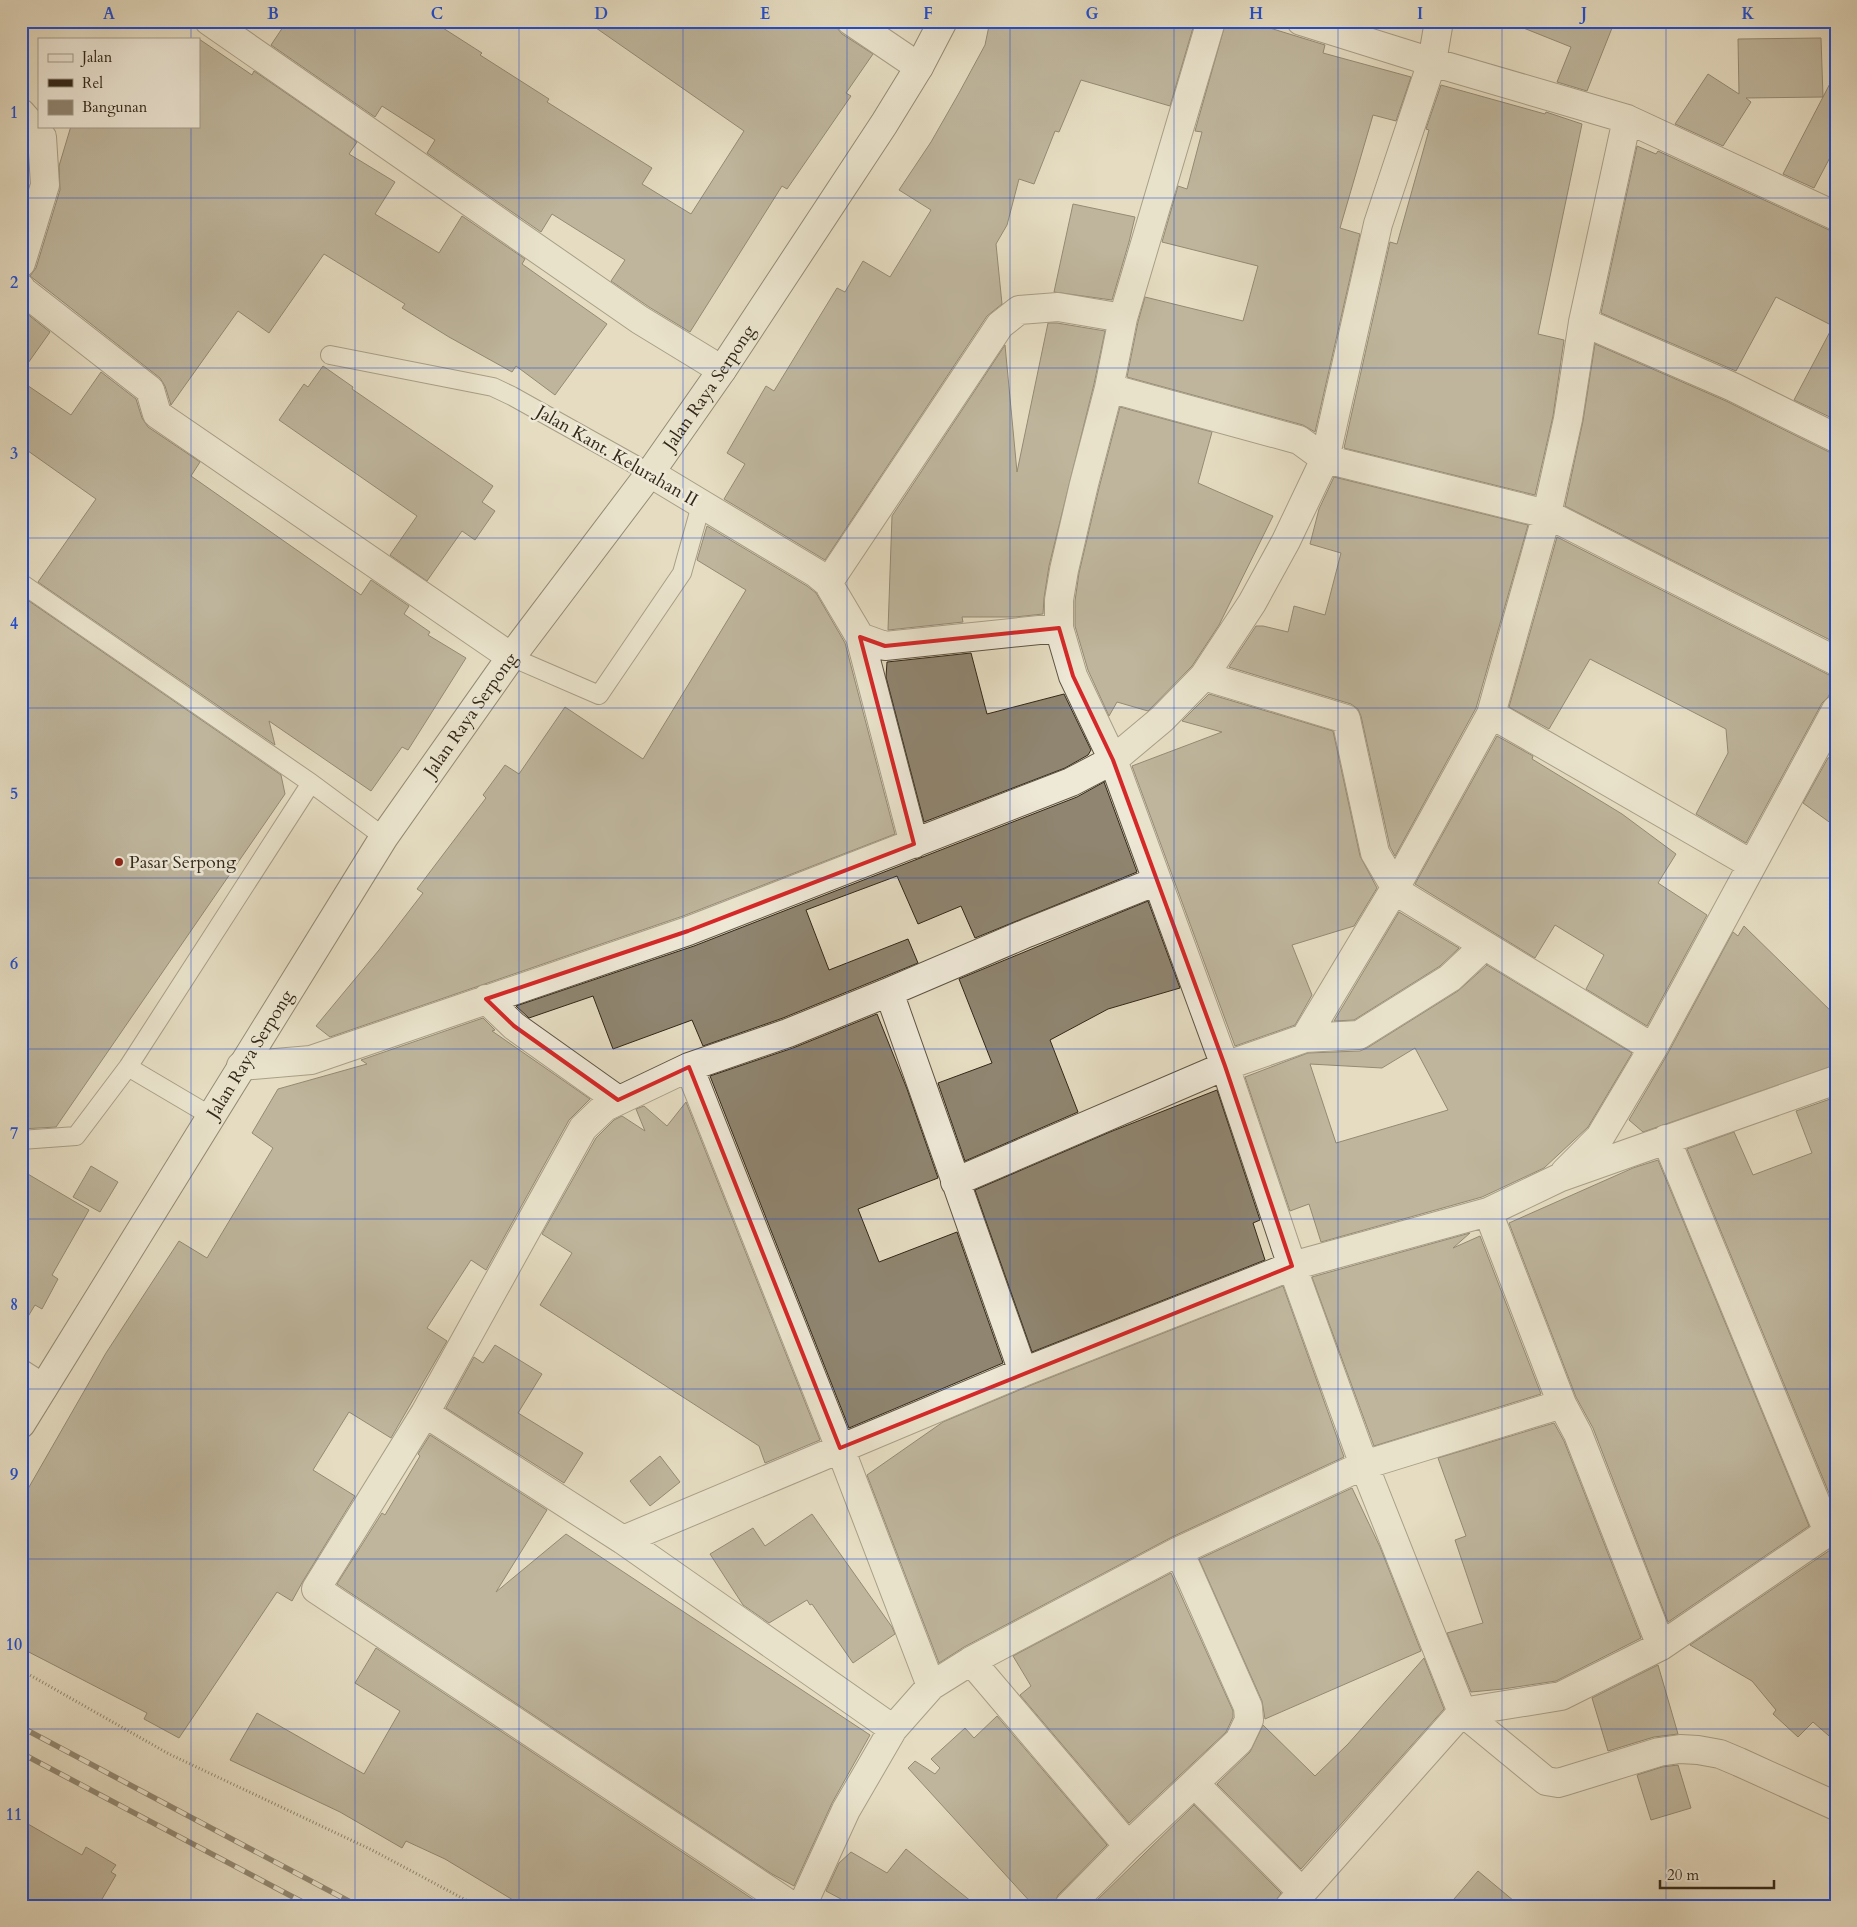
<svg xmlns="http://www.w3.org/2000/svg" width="1857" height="1927" font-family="Cardo,serif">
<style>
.building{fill:#8f8570;stroke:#322719;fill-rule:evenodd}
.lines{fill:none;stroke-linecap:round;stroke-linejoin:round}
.lane-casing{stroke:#5f5443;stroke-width:20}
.street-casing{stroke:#5f5443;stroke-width:30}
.secondary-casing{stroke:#322719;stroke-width:30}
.path{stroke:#322719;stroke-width:3;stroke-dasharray:1 2.5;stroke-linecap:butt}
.lane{stroke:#eee8d7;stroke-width:18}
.street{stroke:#eee8d7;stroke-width:28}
.secondary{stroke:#eee8d7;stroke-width:28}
.rail-casing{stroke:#322719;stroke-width:5.5}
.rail{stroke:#eee8d7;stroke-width:4;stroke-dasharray:11;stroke-linecap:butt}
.marked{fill:none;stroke:#d62828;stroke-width:4;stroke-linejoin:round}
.grid{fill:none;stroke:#1d4ed8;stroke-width:1;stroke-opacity:0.55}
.poi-dot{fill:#8f2418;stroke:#eee8d7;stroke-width:2}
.labels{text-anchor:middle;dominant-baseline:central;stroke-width:5;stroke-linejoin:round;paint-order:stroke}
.street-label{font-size:18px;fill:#322719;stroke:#eee8d7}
.poi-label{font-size:18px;fill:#322719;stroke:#eee8d7;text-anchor:start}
.neatline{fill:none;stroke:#1d4ed8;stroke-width:2}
.grid-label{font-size:16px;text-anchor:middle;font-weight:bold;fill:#1d4ed8}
</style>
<rect width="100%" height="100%" fill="#e5dcc1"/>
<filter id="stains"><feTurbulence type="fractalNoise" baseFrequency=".004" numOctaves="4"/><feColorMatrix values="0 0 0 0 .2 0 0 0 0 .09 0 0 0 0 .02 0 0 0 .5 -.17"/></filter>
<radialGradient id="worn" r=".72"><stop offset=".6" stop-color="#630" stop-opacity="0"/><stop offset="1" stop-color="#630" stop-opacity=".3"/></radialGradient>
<path class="building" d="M287 21H432L482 53 480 55 549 99 547 102 652 168 642 184 691 214 744 131 586 21H836L837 28 842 34 873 54 846 93 851 96 787 189 782 186 690 332 649 307 611 281 625 260 552 214 541 232 427 153 435 140 382 106 375 117 271 45Z
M879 21H895L890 29Z
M990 21H1195L1170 106 1081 80 1059 132 1055 131 1034 184 1019 179 1007 225 996 244 1002 304 987 316 825 560 724 499 745 464 727 453 766 386 774 391 837 288 845 292 863 261 890 277 931 210 899 190 931 142 959 93 985 45Z
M1226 21H1247L1325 45 1323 53 1411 77 1396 121 1373 115 1340 228 1360 234 1315 432 1303 425 1127 377 1138 322 1145 297 1243 321 1258 266 1162 242 1178 186 1187 189 1202 132 1195 131Z
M1511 21H1594L1612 28 1587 91 1557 82 1571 47 1511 23Z
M1821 38 1823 97 1836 72V146L1814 188 1783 174 1823 97 1746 98 1751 102 1723 146 1675 124 1708 74 1739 94 1738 39Z
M199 39 252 75 254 71 357 142 349 154 395 182 375 214 439 253 462 216 525 259 522 264 607 324 555 395 516 366 512 372 449 337 402 308 405 304 324 254 269 333 238 311 171 405 165 386 160 378 30 276 36 268 60 190 59 166 71 126H199Z
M1441 85 1545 114 1546 112 1582 124 1538 334 1564 340 1553 416 1535 495 1344 448 1390 242 1397 244 1429 130 1426 129Z
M1637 146 1656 154 1658 151 1829 230 1836 231V420L1794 400 1833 326 1776 297 1736 371 1601 313Z
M1073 204 1135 217 1129 242 1112 300 1054 292Z
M21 309 50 332 21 373Z
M1048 323H1057L1105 331 1094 384 1049 566 1044 598 1043 614 1015 617H962L963 622 888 630 892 516 1005 345 1017 472Z
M1595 344 1726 401 1829 452 1836 453V643L1565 506 1583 421Z
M323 366 353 387 352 389 493 486 482 502 495 511 475 540 462 531 427 581 390 555 417 516 279 420 304 384 308 387Z
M101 372 136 399 142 418 148 427 200 462 191 476 361 595 371 580 409 606 404 614 430 632 428 635 466 658 408 750 402 747 371 791 269 721 275 745 38 582 96 499 21 446V381L71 415Z
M1120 407 1212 432 1198 483 1273 516 1219 625 1192 666 1148 711 1117 702 1109 716 1088 670 1075 626V601L1079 573 1099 488Z
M1334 477 1528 525 1476 708 1395 856 1390 847 1361 716 1358 709 1351 704 1229 667 1256 626H1263L1288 632 1294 606 1325 615 1341 553 1310 544 1319 509Z
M707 526 807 586 816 593 845 643 895 834 683 916 330 1037 316 1026 379 950 423 893 417 889 486 798 483 795 505 765 519 774 565 707 643 759 746 590 697 560Z
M1557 537 1829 675 1836 676V683L1828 697 1822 703 1746 843 1696 814 1728 753 1726 729 1590 659 1549 729 1509 707Z
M26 599 281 775 285 794 56 1127 21 1129V606Z
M971 653 987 714 1064 694 1091 750 1088 755 1065 768 924 822 886 677 887 662Z
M1209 694 1333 731 1360 856 1377 888 1354 926 1292 945 1312 995 1295 1025 1235 1046 1132 766 1222 732 1182 721Z
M1497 736 1533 756 1532 759 1622 814 1676 854 1658 883 1707 915 1647 1026 1586 989 1604 955 1555 925 1535 958 1415 884Z
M1836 754V827L1803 803 1828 758Z
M1104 782 1137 872 975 938 961 906 918 924 897 876 806 910 829 970 908 939 918 963 783 1018 703 1046 692 1020 613 1049 593 996 529 1018 516 1006 694 946 1077 797Z
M1148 901 1180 988 1108 1009 1050 1040 1078 1112 965 1161 938 1083 992 1063 959 979Z
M1399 912 1459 948 1440 966 1354 1020 1334 1021Z
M1744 926 1836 1016V1065L1643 1132 1629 1120 1667 1055 1733 932 1738 936Z
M1487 965 1632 1053 1588 1127 1544 1168 1482 1197 1321 1242 1309 1204 1290 1211 1245 1077 1308 1053 1360 1051 1367 1048 1458 991ZM1415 1048 1448 1110 1336 1143 1310 1064 1382 1068Z
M877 1014 907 1089 938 1178 858 1209 879 1262 957 1232 1003 1363 849 1428 710 1076 793 1048Z
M483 1018 495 1030 492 1031 590 1099 569 1120 486 1270 471 1260 427 1328 447 1341 391 1438 349 1412 313 1470 355 1496 303 1581 292 1601 277 1592 179 1738 144 1719 147 1713 21 1648V1501L106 1353 179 1241 207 1258 273 1148 252 1133 278 1089 367 1064 361 1060Z
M1217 1090 1260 1220 1253 1223 1265 1260 1032 1352 975 1190 1110 1132Z
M1836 1097V1510L1687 1149 1734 1132 1753 1175 1812 1153 1796 1111Z
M686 1102 820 1440 765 1463 759 1446 540 1305 572 1253 542 1234 596 1138 614 1120 622 1116 645 1131 636 1109 644 1106 667 1126Z
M1658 1160 1809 1526 1668 1622 1593 1428 1576 1397 1509 1223 1633 1168Z
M91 1166 118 1182 100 1212 73 1197Z
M21 1170 89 1210 52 1275 58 1279 42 1309 35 1305 21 1328Z
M1470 1233 1453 1248 1480 1236 1541 1394 1374 1446 1312 1277Z
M1283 1286 1344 1457 1172 1537 964 1647 939 1663 867 1475 943 1422 1029 1386Z
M495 1345 542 1374 518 1413 583 1453 564 1483 446 1408 474 1357 483 1363Z
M1554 1423 1564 1441 1641 1638 1556 1681 1503 1689 1471 1692 1447 1633 1483 1623 1455 1540 1466 1536 1438 1458Z
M430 1435 547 1510 496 1592 566 1534 870 1735 832 1803 794 1886 772 1874 337 1584 382 1513 385 1515 420 1456 418 1454Z
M660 1456 680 1482 650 1506 630 1481Z
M1352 1488 1380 1547 1421 1651 1265 1719 1262 1701 1199 1559Z
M812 1514 892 1627 895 1634 853 1663 812 1604 810 1605 807 1600 769 1623 743 1605 710 1554 753 1528 765 1546Z
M1836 1546V1742L1813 1722 1798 1737 1773 1714 1776 1710 1752 1681 1690 1645Z
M1171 1573 1233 1711V1717L1226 1732 1129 1823 1020 1695 1031 1686 1013 1656Z
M376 1648 757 1902 755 1906H523L445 1859 406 1841 402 1848 340 1812 230 1760 257 1713 364 1774 400 1711 355 1683Z
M1424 1658 1444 1709 1301 1869 1217 1784 1250 1752 1263 1725 1315 1776 1348 1744Z
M1658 1665 1678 1734 1654 1737 1608 1751 1592 1698Z
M997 1716 1107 1845 1058 1895 1054 1906H1034L908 1768 915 1761 935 1774 940 1768 931 1759 965 1728 974 1738Z
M1678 1765 1691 1808 1651 1820 1637 1775 1662 1767Z
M1194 1805 1281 1893 1275 1902V1906H1091Z
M21 1820 82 1855 86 1847 116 1865 111 1872 116 1875 98 1906H21Z
M906 1849 977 1906H854L826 1891 839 1863 851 1852 887 1873Z
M1478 1871 1520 1906H1448Z"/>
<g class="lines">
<g class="lane-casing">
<path id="lane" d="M330 355 493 387 512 396 650 473
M21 583 311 783 384 837
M511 657 599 695 682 573 701 505
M128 1067 211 1116
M21 1140 76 1136 128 1067 311 783"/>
</g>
<g class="street-casing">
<path id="street" d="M209 21 640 320 722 370
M851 21 919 67
M1211 21 1123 318 1109 388 1084 484 1064 570 1059 600V628L1073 676 1113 760 1225 1066 1292 1266 1364 1465 1462 1712 1546 1781 1558 1783 1565 1781 1659 1752 1680 1749 1698 1750 1720 1754 1739 1762 1836 1806
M1301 21 1432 62 1627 119 1836 216
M21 113 42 137 45 185 21 263
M21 288 23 291 150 390 157 414 511 657
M1583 322 1733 387 1836 438
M1109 388 1299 440 1325 459 1547 514 1836 661
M650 473 816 573 828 583 860 637
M828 583 1000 325 1019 310 1058 307 1123 318
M1204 676 1346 719 1375 853 1395 887 1394 890 1653 1048
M1491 714 1751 864
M914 844 860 637 885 646 1059 628
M889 992 1023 1372
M486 999 514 1026 618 1100
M1305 1038 1394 890 1491 714 1547 514 1568 419 1583 322 1627 119
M241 1066 311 1060 688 931 1071 782 1113 760 1162 719 1204 676 1252 603 1286 541 1325 459 1378 224 1432 62 1439 21
M689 1067 840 1448 931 1686
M1565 1172 1600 1137 1653 1048 1836 710
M955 1182 1225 1066 1305 1038 1359 1035 1450 978 1484 946
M1488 1212 1562 1404 1578 1434 1661 1646
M21 1374 43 1388
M425 1413 623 1540 893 1729
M623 1540 1023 1372 1292 1266 1488 1212 1561 1177 1836 1080
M971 1661 1128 1846
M1195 1784 1302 1892
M792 1906 316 1589 425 1413 583 1128 605 1107 689 1067 788 1033 889 992 1027 933 1157 881
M802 1906 846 1810 893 1729 931 1686 971 1661 1179 1551 1364 1465 1562 1404
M1069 1906 1128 1846 1239 1741 1249 1720 1248 1707 1179 1551
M1290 1906 1462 1712 1561 1696 1661 1646 1828 1532 1666 1139"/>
</g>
<g class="secondary-casing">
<g id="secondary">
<path id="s1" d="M21 1424 384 837 511 657 650 473 722 370 884 124 919 67 943 21"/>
</g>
</g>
<path class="path" d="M21 1670 169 1754 372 1850 477 1906"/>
<use href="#lane" class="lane"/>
<use href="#street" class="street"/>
<use href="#secondary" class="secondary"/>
<g class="rail-casing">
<path id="rail" d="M21 1727 358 1906
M21 1753 310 1906"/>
</g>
<use href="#rail" class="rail"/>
</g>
<path d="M0 0H1857V1927H0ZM1059 628 1073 676 1113 760 1225 1066 1292 1266 840 1448 689 1067 618 1100 514 1026 486 999 688 931 914 844 860 637 885 646Z" fill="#e5dcc1" fill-opacity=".55" fill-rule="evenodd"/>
<path class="marked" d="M1059 628 1073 676 1113 760 1225 1066 1292 1266 840 1448 689 1067 618 1100 514 1026 486 999 688 931 914 844 860 637 885 646Z"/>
<path class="grid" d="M191 21V39M355 21V1906M519 21V1906M683 21V1906M847 21V1906M1010 21V1906M1174 21V1906M1338 21V1906M1502 21V1906M1666 21V1906M191 126V1906M21 198H1836M21 368H1836M21 538H1836M21 708H1836M21 878H1836M21 1049H1836M21 1219H1836M21 1389H1836M21 1559H1836M21 1729H1836"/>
<circle class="poi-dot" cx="119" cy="862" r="5"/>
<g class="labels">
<g class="street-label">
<text stroke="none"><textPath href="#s1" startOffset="1245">Jalan Raya Serpong</textPath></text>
<text transform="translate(617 456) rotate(30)">Jalan Kant. Kelurahan II</text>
<text stroke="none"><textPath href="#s1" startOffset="840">Jalan Raya Serpong</textPath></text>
<text stroke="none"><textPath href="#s1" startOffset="435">Jalan Raya Serpong</textPath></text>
</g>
<g class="poi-label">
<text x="129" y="862">Pasar Serpong</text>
</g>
</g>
<rect width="1857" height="1927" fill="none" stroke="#e5dcc1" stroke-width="55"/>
<rect x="38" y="38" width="162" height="90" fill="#eee8d7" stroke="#a39b8b"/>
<rect x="48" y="54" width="25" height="8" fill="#eee8d7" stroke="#a39b8b"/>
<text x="82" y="62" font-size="15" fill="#322719">Jalan</text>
<rect x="48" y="79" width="25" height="8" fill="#322719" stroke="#a39b8b"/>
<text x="82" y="88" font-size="15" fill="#322719">Rel</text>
<rect x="48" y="100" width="25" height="15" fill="#8f8570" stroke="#a39b8b"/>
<text x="82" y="112" font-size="15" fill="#322719">Bangunan</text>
<path d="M1660 1880v8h114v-8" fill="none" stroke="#322719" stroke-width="2.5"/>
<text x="1667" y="1880" font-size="15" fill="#322719" stroke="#eee8d7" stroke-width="4" paint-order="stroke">20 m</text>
<rect x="28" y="28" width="1802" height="1872" class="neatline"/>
<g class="grid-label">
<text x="109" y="19">A</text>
<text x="273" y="19">B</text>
<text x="437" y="19">C</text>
<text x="601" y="19">D</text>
<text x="765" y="19">E</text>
<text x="928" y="19">F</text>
<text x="1092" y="19">G</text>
<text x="1256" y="19">H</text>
<text x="1420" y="19">I</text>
<text x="1584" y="19">J</text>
<text x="1748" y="19">K</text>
<text x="14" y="118">1</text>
<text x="14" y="288">2</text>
<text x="14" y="459">3</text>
<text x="14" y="629">4</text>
<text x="14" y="799">5</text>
<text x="14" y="969">6</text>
<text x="14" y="1139">7</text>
<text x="14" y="1310">8</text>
<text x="14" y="1480">9</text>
<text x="14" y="1650">10</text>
<text x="14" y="1820">11</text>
</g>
<rect width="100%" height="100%" filter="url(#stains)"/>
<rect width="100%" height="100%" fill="url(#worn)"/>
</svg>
